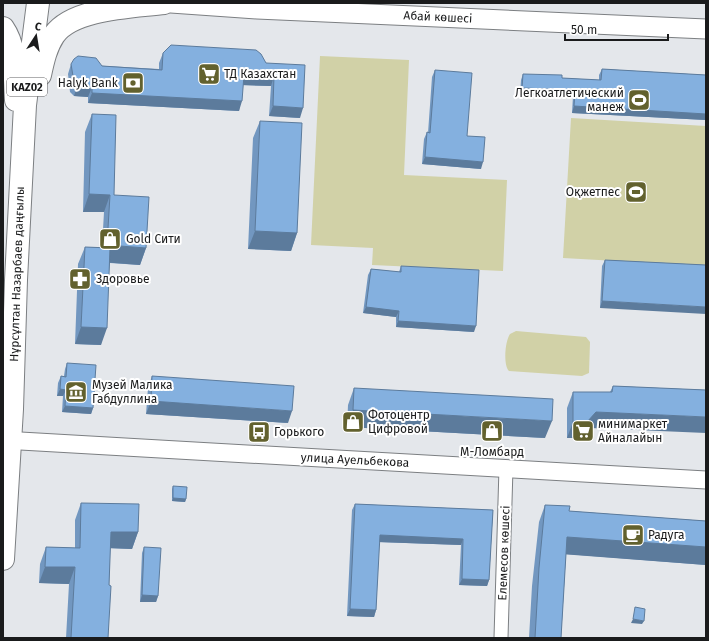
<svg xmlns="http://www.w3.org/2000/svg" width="709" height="641" font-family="'Fira Sans',sans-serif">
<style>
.green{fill:#d1d1a7}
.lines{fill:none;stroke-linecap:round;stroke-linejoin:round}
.minor-casing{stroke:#7c7f82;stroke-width:15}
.tertiary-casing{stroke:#7c7f82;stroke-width:19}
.secondary-casing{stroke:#7c7f82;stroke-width:21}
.trunk-casing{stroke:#7c7f82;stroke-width:24}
.minor{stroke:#fff;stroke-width:13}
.tertiary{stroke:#fff;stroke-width:17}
.secondary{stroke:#fff;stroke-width:19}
.trunk{stroke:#fff;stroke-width:22}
.wall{fill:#7297c0}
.shaded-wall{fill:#5c7b9c}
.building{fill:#84b0df;stroke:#5c7b9c}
.labels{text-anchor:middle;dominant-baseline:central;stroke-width:4;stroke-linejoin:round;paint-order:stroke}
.shield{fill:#fff;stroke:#5f5f60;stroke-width:1}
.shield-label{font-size:11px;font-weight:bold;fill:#1a1b1c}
.street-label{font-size:12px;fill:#1a1b1c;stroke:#fff}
.poi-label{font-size:12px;fill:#1a1b1c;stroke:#fff;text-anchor:start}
</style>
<rect width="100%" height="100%" fill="#e4e7eb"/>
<path class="green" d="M320 56 409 60 404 175 507 180 503 271 372 265 373 248 311 245Z
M571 118 706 126V266L563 258Z
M516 331 586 337 590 342 589 373 582 376 509 371C503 365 505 341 510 334Z"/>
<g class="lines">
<g class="minor-casing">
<path id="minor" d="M501 638 506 468"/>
</g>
<g class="tertiary-casing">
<path id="tertiary" d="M3 440 706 480"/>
</g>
<g class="secondary-casing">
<path id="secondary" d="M171 3 257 9 706 29"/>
</g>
<g class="trunk-casing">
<path id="trunk" d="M3 28C17 48 14 76 16 100
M40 75C43 61 46 47 54 35 73 8 133 7 164 3
M3 559 12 409 16 280 25 105 38 3"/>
</g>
<use href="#minor" class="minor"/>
<use href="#tertiary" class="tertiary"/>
<use href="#secondary" class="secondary"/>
<use href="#trunk" class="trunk"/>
</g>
<path class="wall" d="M163 53 266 63 300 118 269 116 271 86 243 85 239 111 88 103V97L74 96 70 92 68 74 71 64 159 69V63Z
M602 69 706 75V120L572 113 573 96 520 95 521 80 523 74 562 78 599 80V75Z
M435 70 467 136 481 169 422 164 424 139 427 132 428 133 432 77Z
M92 114 114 195 146 248 140 265 110 263 101 345 75 344 78 264 85 247H102L104 212H83L85 132Z
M260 121 297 233 291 251 248 249 253 138Z
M605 260 706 265 600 308 602 266Z
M401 266 474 332 396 327V317L363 313 368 275 371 269 399 272Z
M67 363 93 408 91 414 62 412 63 396H57L58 383 61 376H64L65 369Z
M152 376 288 423 146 414 148 388Z
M613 386 706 390 590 428 581 438H567V408L573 392H610Z
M354 388 545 438 347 427 348 405Z
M173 486 186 499 185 502 172 501V489Z
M81 503 138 532 132 549 110 548 108 638H66L69 584 39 583 40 564 46 547 75 548V520Z
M355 504 493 510 489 580 487 586 459 585 461 545 379 542 376 610 374 617 347 616 352 510Z
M545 505 569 511 706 521V565L566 554 561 638H529L532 586 539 522Z
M144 547 158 596 156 602H140L142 553Z"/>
<path class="shaded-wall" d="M244 75 274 76 271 86 240 85Z
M77 86 92 87 88 97 74 96Z
M522 88 575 90 573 96 520 95Z
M92 93 242 101 239 111 88 103Z
M273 106 303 108 300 118 269 116Z
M574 106 706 114V120L572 113Z
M425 157 483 162 481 169 422 164Z
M89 194 110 195 104 212H83Z
M255 231 297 233 291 251 248 249Z
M107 245 146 248 140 265 101 262Z
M602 301 706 307V314L600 308Z
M366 307 399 311 396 317 363 313Z
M398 321 476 326 474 332 396 327Z
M81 327 107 328 101 345 75 344Z
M60 389 66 390 63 396H57Z
M151 401 292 411 288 423 146 414Z
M65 406 93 408 91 414 62 412Z
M353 410 552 421 545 438 347 427Z
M596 412 706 417V433L590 428 581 438H567L573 422Z
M173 498 186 499 185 502 172 501Z
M111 532H138L132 549 105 548Z
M380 535 463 539 461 545 377 542Z
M567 537 706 547V565L561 554Z
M45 567H75L69 584 39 583Z
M462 579 489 580 487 586 459 585Z
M142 595 158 596 156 602H140Z
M350 609 376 610 374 617 347 616Z
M633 619 644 621 642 624 631 623Z"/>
<path class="building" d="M171 45 256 50 261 54 266 63 305 65 303 108 273 106 274 76 244 75 242 101 92 93V87L77 86 74 82 71 64 74 59 78 56 96 58 102 66 162 70 163 53Z
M602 69 706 75V114L574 106 575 90 522 88 523 74 562 75V78L601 80Z
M435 70 472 73 467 136 485 137 483 162 425 157 427 132 430 133Z
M92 114 116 115 114 195 149 197 146 248 107 245 110 195 89 194Z
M260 121 302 123 297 233 255 231Z
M85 247 110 248 107 328 81 327Z
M605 260 706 265V307L602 301Z
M401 266 479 270 476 326 398 321 399 311 366 307 371 269 401 272Z
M67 363 96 365 93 408 65 406 66 390 60 389 61 376 66 377Z
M152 376 294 386 292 411 151 401Z
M613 386 706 390V417L596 412 587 422H573V392H612Z
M354 388 553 399 552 421 353 410Z
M173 486 187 487 186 499 173 498Z
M81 503 139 504 138 532H111L109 585 111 586 108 638H71L75 567H45L46 547 80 548Z
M355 504 493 510 489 580 462 579 463 539 380 535 376 610 350 609Z
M545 505 570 506 569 511 706 521V547L567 537 561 638H535L539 568Z
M144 547 161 548 158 596 142 595Z
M635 607 645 609 644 621 633 619Z"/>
<defs>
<g id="supermarket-square" transform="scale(1.15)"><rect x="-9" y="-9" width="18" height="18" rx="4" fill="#62612e" stroke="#fff"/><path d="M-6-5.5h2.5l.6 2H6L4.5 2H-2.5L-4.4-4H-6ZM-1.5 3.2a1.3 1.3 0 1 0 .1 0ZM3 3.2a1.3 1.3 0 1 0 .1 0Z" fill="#fff"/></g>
<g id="bank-square" transform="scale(1.15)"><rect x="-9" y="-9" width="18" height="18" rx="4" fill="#62612e" stroke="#fff"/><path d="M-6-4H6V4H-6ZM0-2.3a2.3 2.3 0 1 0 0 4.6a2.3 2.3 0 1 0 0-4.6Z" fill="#fff"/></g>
<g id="stadium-square" transform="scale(1.15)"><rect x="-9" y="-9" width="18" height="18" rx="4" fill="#62612e" stroke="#fff"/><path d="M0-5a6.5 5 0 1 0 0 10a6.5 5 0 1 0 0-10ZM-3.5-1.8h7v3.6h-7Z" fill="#fff"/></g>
<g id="shop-square" transform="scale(1.15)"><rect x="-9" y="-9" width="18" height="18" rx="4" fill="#62612e" stroke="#fff"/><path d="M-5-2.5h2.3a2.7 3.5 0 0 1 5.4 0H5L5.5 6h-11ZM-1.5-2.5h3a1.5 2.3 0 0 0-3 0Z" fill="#fff"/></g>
<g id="pharmacy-square" transform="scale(1.15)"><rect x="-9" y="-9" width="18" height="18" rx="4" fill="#62612e" stroke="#fff"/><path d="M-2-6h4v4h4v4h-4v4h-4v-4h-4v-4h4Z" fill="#fff"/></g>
<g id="museum-square" transform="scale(1.15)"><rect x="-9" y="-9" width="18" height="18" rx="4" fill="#62612e" stroke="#fff"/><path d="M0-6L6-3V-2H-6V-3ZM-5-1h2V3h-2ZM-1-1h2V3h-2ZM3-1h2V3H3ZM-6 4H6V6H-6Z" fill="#fff"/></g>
<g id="bus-square" transform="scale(1.15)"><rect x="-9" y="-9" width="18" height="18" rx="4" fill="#62612e" stroke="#fff"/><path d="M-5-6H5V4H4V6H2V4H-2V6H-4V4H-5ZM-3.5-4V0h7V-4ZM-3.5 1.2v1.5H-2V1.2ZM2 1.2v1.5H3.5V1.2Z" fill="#fff"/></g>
<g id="cafe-square" transform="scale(1.15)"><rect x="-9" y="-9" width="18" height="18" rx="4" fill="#62612e" stroke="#fff"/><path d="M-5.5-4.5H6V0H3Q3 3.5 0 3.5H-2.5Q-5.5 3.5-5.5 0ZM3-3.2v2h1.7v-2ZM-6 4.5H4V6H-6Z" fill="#fff"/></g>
</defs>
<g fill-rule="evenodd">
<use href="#supermarket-square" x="209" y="74"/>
<use href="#bank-square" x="133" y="83"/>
<use href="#stadium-square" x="639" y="100"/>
<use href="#stadium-square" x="636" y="192"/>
<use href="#shop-square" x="110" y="239"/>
<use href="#pharmacy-square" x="80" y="279"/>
<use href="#museum-square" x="76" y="392"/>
<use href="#shop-square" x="353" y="422"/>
<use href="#shop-square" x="492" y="431"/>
<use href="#supermarket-square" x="583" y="431"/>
<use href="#bus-square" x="259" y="432"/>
<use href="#cafe-square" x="633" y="535"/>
</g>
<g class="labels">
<rect class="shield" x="7" y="78" width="40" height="18" rx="3"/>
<g class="shield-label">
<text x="27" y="87">KАZ02</text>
</g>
<g class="street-label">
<text transform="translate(438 17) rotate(3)">Абай көшесі</text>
<text transform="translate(17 274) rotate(-88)">Нұрсұлтан Назарбаев даңғылы</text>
<text transform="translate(355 460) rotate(3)">улица Ауельбекова</text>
<text transform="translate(504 553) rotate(-88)">Елемесов көшесі</text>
</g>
<g class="poi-label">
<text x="224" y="74">ТД Казахстан</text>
<text x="118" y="83" text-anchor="end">Halyk Bank</text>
<text x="624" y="93" text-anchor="end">Легкоатлетический<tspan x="624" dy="14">манеж</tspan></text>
<text x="620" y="192" text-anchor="end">Оқжетпес</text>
<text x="126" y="239">Gold Сити</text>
<text x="96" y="279">Здоровье</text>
<text x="92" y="385">Музей Малика<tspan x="92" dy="14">Габдуллина</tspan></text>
<text x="368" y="415">Фотоцентр<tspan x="368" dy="14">Цифровой</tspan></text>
<text x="598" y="424">минимаркет<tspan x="598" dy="14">Айналайын</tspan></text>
<text x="274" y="432">Горького</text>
<text x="492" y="452" text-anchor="middle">М-Ломбард</text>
<text x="648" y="535">Радуга</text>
</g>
</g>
<rect width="709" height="641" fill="none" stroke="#1a1b1c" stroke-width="8"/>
<g transform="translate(36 36) rotate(12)" stroke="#ffffff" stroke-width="3" paint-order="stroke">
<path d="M0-3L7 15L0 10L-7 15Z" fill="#1a1b1c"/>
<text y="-6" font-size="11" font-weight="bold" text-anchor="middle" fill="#1a1b1c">С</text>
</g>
<path d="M565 34v6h103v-6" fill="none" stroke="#1a1b1c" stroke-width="2"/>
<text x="571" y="34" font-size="12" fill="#1a1b1c" stroke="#ffffff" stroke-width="3" paint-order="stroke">50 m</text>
</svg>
